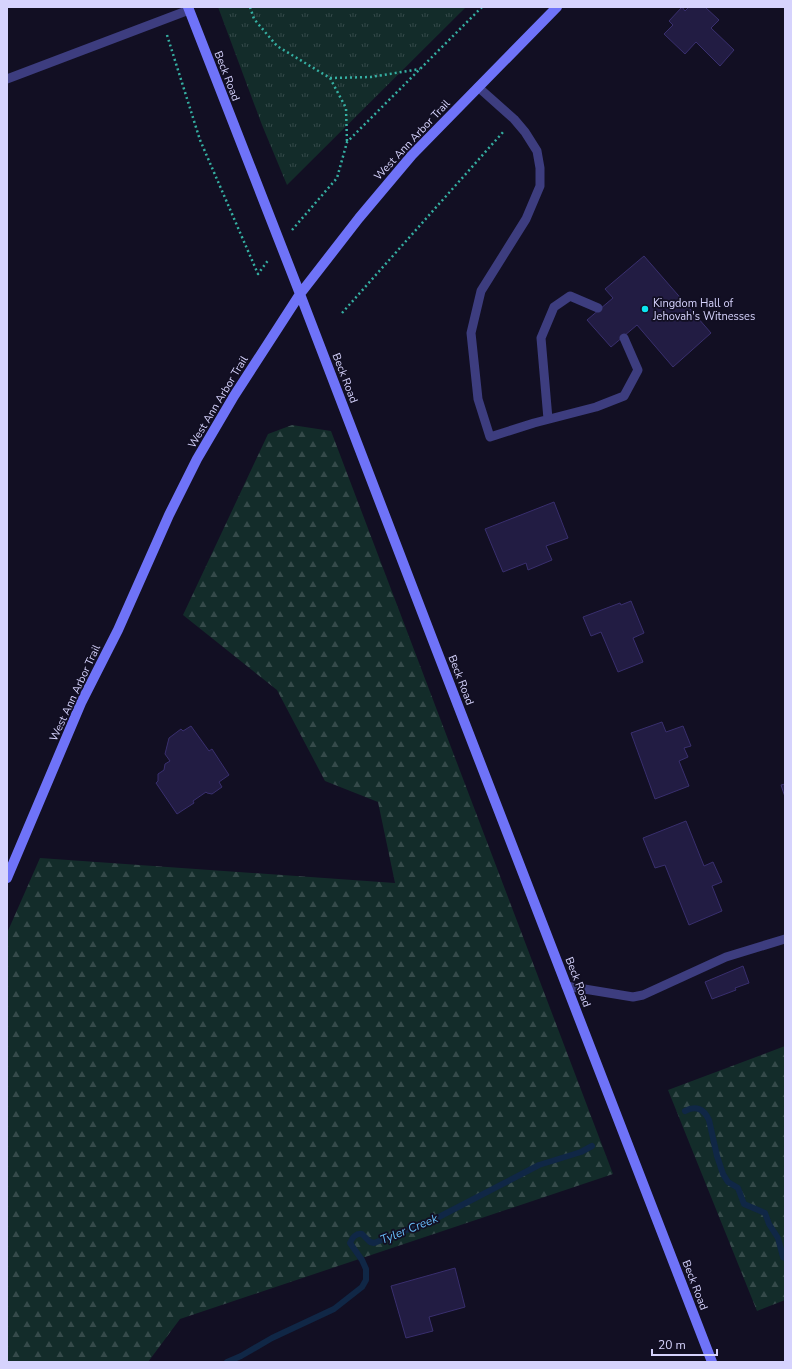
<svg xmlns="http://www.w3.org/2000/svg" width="792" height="1369" font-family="'Nunito Sans',sans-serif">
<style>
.grass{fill:url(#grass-tufts)}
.forest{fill:url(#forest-firs)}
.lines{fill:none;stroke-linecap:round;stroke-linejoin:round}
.stream{stroke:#102746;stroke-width:6}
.building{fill:#221c43;stroke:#392f6e}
.path{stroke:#35afa2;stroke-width:2.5;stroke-dasharray:2 3;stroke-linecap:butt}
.lane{stroke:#3d3d7f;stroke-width:9}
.secondary{stroke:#6f73f8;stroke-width:10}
.poi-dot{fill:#0ce5f0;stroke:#120f23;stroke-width:1.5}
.labels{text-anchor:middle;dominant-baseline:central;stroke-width:3.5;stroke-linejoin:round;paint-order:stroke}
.street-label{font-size:11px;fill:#d6d3fd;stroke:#120f23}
.poi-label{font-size:11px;fill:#d6d3fd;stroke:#120f23;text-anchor:start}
.water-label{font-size:12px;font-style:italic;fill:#67bcf7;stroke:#120f23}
</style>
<defs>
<pattern id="grass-tufts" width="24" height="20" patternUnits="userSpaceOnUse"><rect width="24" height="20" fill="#132c2a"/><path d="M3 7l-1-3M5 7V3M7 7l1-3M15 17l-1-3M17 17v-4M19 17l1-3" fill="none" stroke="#354a4a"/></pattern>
<pattern id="forest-firs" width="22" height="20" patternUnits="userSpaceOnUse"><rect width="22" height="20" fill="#132c2a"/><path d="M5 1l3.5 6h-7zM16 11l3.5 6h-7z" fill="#354a4a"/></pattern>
</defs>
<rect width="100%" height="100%" fill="#120f23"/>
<path class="grass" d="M218 7H466L287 185 262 125Z"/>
<path class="forest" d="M292 425 331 431 613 1174 180 1319 148 1362H7V933L40 858 395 883 378 802 325 781 277 690 183 615 268 434Z
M785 1046V1300L757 1311 668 1090Z"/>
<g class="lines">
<path class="stream" d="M685 1111C696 1105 704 1109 709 1120L717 1156 723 1174 728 1182 738 1188 744 1204 765 1213 769 1224 778 1238 783 1257 785 1258
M227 1362 241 1356 272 1338 334 1309 362 1287 366 1280V1269L362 1260 350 1243C352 1238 356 1233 362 1234L370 1242 374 1243 437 1218 539 1165 581 1152 592 1146"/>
</g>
<path class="building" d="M682 7 685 11 689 7H705L719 20 711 28 734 50 720 66 696 42 685 54 664 34 673 25 669 21Z
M644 256 711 333 673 367 637 325 611 347 587 320 613 298 605 289Z
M554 502 568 538 546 546 552 560 528 570 526 563 503 572 485 529Z
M631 601 644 633 633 638 643 662 618 672 601 632 591 636 583 617 620 603 621 605Z
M662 722 666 732 683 726 691 746 684 748 688 757 679 761 689 786 655 799 631 733Z
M191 726 209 751 212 749 229 775 219 782 222 787 212 794 207 793 206 792 193 801 194 803 177 814 156 783 158 781V774L164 770 165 764 170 761 165 754 169 738 181 729 183 731Z
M785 784V797L781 785Z
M686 821 704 866 713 862 722 882 712 886 722 911 689 925 665 865 655 868 643 838Z
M743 966 749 983 735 988 736 990 712 999 705 982Z
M455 1268 465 1307 429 1317 433 1331 406 1338 391 1286Z"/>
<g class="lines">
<path class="path" d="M250 7 254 19 277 46 330 78 346 108 347 142
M167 35 200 140 258 274 269 259
M330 78 371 77 420 69
M292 230 337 178 347 142 482 7
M342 313 504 131"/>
<path class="lane" d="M7 79 189 10
M478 87 514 119 525 132 537 151 540 168V186L526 219 481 291 471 333 478 399 490 437 534 423 596 407 624 396 638 370 624 338
M548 419 541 338 554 307 570 296 598 308
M566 986 633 997 643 995 726 957 785 939"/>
<path class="secondary" d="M188 7 300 294 435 646 712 1362
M7 878 81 703 118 630 169 515 197 459 234 396 300 294 359 218 412 155 557 7"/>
</g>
<circle class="poi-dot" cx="645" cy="309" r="4"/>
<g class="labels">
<g class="street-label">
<text transform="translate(227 76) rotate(69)">Beck Road</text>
<text transform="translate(412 140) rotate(-47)">West Ann Arbor Trail</text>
<text transform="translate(345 378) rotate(69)">Beck Road</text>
<text transform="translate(218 402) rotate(-59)">West Ann Arbor Trail</text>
<text transform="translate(461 680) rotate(69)">Beck Road</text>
<text transform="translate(75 693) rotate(-65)">West Ann Arbor Trail</text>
<text transform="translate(578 982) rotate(69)">Beck Road</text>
<text transform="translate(695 1285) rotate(69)">Beck Road</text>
</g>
<g class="poi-label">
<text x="653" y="303">Kingdom Hall of<tspan x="653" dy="13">Jehovah's Witnesses</tspan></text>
</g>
<g class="water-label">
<text transform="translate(409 1229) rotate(-22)">Tyler Creek</text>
</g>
</g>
<rect width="792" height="1369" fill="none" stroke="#d6d3fd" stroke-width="16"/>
<path d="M652 1349v6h65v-6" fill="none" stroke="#d6d3fd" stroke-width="2"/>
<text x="658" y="1349" font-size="12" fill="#d6d3fd" stroke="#120f23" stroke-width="3" paint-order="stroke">20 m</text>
</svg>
